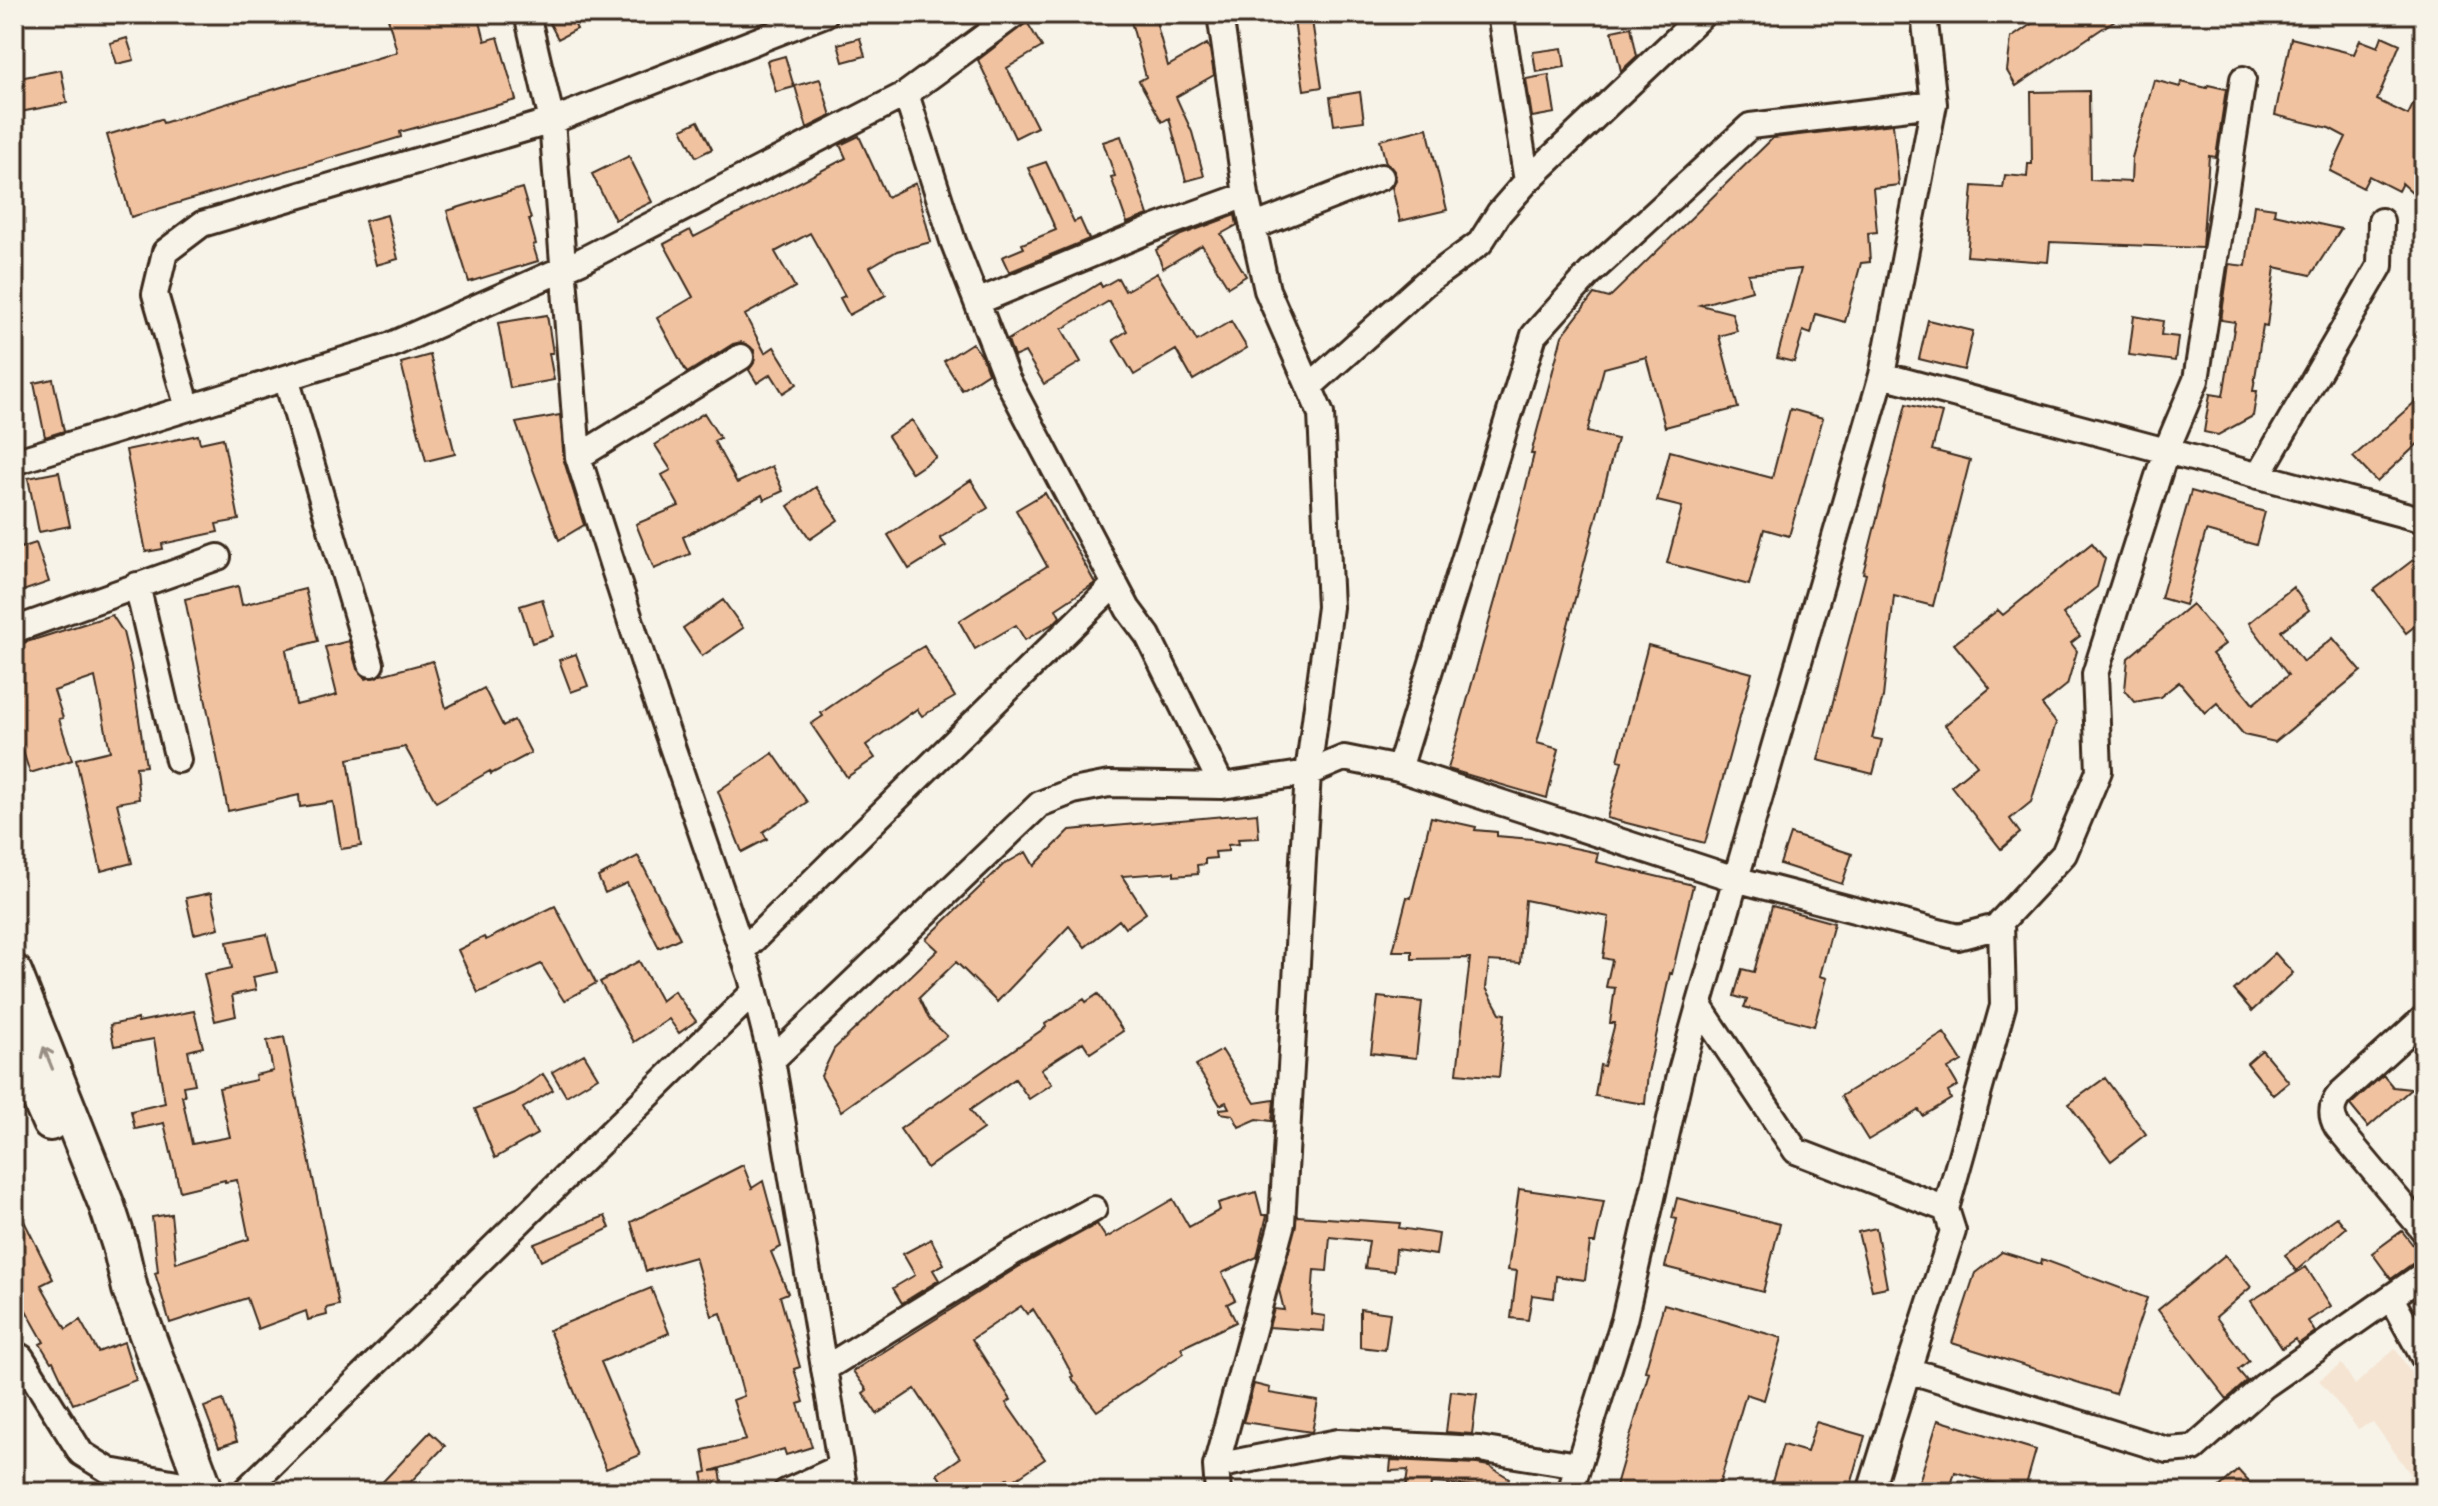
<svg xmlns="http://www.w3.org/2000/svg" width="2438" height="1506" font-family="Mynerve,sans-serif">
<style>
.built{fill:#f5e4d2}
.building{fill:#f1c2a0;stroke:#3b2a1e;stroke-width:2}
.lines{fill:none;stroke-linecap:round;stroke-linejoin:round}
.minor-casing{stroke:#3b2a1e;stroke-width:30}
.secondary-casing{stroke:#3b2a1e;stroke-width:40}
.minor{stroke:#f7f3e8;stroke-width:24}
.secondary{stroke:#f7f3e8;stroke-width:34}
.oneway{stroke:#998e83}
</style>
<rect width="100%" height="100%" fill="#f7f3e8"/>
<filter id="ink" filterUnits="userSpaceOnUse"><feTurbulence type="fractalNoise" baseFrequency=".0125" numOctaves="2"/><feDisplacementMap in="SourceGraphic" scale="16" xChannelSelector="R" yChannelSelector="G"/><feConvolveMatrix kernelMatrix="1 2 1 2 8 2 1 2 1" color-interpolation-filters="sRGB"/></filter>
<g filter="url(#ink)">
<path class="built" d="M2395 1348 2424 1392V1492H2393L2411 1475 2373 1422 2358 1429 2319 1380 2342 1364 2355 1385Z"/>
<path class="building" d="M387 14H478L485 41 498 37 516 100 400 132 401 137 131 217 107 135 161 119 163 123 397 52Z
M545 14H569L577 29 558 39Z
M1129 14H1154L1168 66 1207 44 1210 50 1214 75 1176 97 1192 132 1204 176 1186 181 1169 118 1162 122 1139 81 1146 77Z
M1293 14H1311L1322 87 1304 90Z
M2046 14H2124L2016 86 2007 71 2011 38Z
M1027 22 1042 47 1007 68 1037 127 1015 138 978 60Z
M1631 27 1637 56 1621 71 1612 31Z
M2382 36 2400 44 2377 100 2408 115 2424 82V203L2402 183 2398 191 2369 176 2363 188 2330 171 2346 137 2329 128 2275 115 2291 38 2354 54 2360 40 2378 47Z
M127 38 134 60 117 64 110 43Z
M860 38 865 56 843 62 838 44Z
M1562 48 1565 67 1536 72 1533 52Z
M785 56 794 87 776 92 767 61Z
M61 70 67 103 20 112 14 79Z
M1549 75 1555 113 1532 117 1526 79Z
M820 79 831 116 807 128 795 86Z
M2154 80 2180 87 2181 82 2207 88 2208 85 2226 89 2216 157 2209 156 2202 248 2050 242 2048 262 1967 256 1973 186 2003 188 2005 175 2027 177 2028 164H2032L2031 92 2089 91 2090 180 2131 182 2132 158Z
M1360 92 1364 121 1334 125 1330 97Z
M698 121 712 149 696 157 682 129Z
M1893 124 1899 185 1873 188 1877 232 1868 233 1870 262 1861 263 1845 322 1816 314 1811 334 1803 331 1794 362 1777 358 1801 269 1748 274 1752 290 1700 305 1732 313 1737 331 1719 336 1738 408 1665 427 1646 357 1604 368 1587 432 1617 439 1537 743 1559 749 1547 798 1448 769 1514 533 1534 454H1531L1562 336 1594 294 1609 298 1773 138Z
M1427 128 1447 210 1400 221 1392 187 1396 180 1395 172 1386 163 1380 140Z
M859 136 887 197 916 183 931 242 897 251 870 267 886 295 849 315 840 298 845 296 810 233 775 252 795 287 745 315 765 353 774 347 797 384 783 393 771 374 757 383 749 370 754 363V350L741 342 733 344 687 373 657 318 693 297 664 244 690 230 694 237 846 158 840 145Z
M1121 136 1148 215 1127 223 1111 177 1115 176 1103 142Z
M629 156 652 202 615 220 592 174Z
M1046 162 1074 222 1080 219 1089 239 1009 272 1002 257 1024 248 1022 244 1056 230 1028 168Z
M522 188 531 219H529L536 244 533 245 538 261 469 282 447 211Z
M2254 205 2275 208 2274 214 2341 229 2311 275 2275 267 2267 326 2263 325 2253 391H2257L2253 416 2218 435 2204 432 2210 394 2223 396 2235 322 2221 320 2229 264 2246 266Z
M387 215 398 259 376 265 365 221Z
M1235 215 1237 225 1221 234 1246 276 1228 287 1202 245 1163 268 1156 250 1181 235Z
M1157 273 1197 341 1231 321 1247 348 1193 380 1176 350 1134 375 1113 340 1127 331 1109 301 1062 329 1081 362 1044 384 1025 352 1014 357 1008 340 1100 283 1102 287 1118 278 1125 291Z
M547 315 553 353H549L554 380 510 388 498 323Z
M2134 316 2163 321 2161 335 2178 337 2175 361 2129 355Z
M1928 320 1973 331 1964 370 1919 359Z
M972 343 982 356 988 373 962 390 944 361Z
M430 355 455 454 426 461 401 363Z
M53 379 64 431 45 437 34 383Z
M2424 394V438L2377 482 2353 457Z
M1906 404 1942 413 1932 450 1970 460 1933 606 1894 596 1883 697 1872 738 1882 740 1873 774 1818 760 1866 574 1863 573Z
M1790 409 1823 418 1789 536 1764 529 1749 585 1667 563 1682 507 1657 501 1670 451 1772 478Z
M704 413 720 438 714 441 737 483 772 466 783 491 764 500 762 495 683 537 690 554 654 569 636 524 679 506 662 475 671 470 655 445Z
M560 415 564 461 584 525 559 540 516 423Z
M912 420 936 457 912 473 888 436Z
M198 435 200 443 223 438 239 520 216 524 218 532 162 544 163 549 146 552 126 450Z
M59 472 70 526 39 532 28 478Z
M971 480 988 508 940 538 946 546 909 569 888 535Z
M816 487 838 520 810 539 788 506Z
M2191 491 2265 512 2256 545 2206 531 2185 605 2161 598Z
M1045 493 1095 583 1056 609 1060 617 1054 623 1025 640 1016 625 975 649 959 621 1047 566 1016 510Z
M36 543 49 582 14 594V550Z
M2092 543 2105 559 2097 587 2063 614 2080 636 2071 643 2077 651 2067 685 2042 705 2056 723 2031 802 2010 819 2020 833 2001 849 1951 786 1977 765 1945 725 1990 688 1954 644 1998 610 2003 615Z
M2413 560 2424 562V619L2406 633 2374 590Z
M238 586 242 605 305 589 318 641 286 650 296 705 337 695 325 647 349 641 357 669 366 679 433 661 446 708 484 688 503 726 514 720 531 753 491 774 490 771 436 802 405 747 348 759 361 846 341 849 333 802 300 807 299 795 228 811 185 599Z
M2293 587 2309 610 2281 631 2303 662 2333 638 2361 671 2275 742 2244 735 2217 703 2205 713 2179 682 2160 697 2135 702 2125 690 2128 658 2192 604 2225 644 2212 654 2253 704 2288 675 2249 623Z
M542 599 553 636 532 643 520 606Z
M723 600 743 628 702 656 683 628Z
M112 615 123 632 131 665 146 766 136 767 139 799 117 803 132 863 101 871 76 759 110 751 95 677 54 691 63 718 59 719 72 760 30 773 14 724V646Z
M1648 645 1752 673 1705 843 1607 818 1622 761 1618 760Z
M924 646 955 697 922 716 917 709 866 745 875 758 847 777 811 724 823 716 821 713 885 669Z
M576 654 588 686 571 692 559 660Z
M773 753 807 802 763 832 767 839 742 852 718 791Z
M1257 813 1259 838 1238 839 1239 844 1228 845V851L1215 852 1216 858 1205 859V864L1197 865 1198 874 1174 876V872L1122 876 1146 913 1125 928 1119 920 1085 947 1069 926 997 1002 956 962 919 998 929 1019 947 1036 841 1111 821 1076 834 1049 938 950 926 939 1003 865 1026 852 1034 866 1070 830Z
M1431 817 1476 827 1475 830 1497 832V836L1532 839 1598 853 1596 862 1693 885 1672 974 1670 973 1648 1073 1645 1104 1595 1096 1600 1065 1604 1066 1615 1023H1610L1615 988 1606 987 1612 960 1603 958 1609 917 1525 900 1520 963 1489 961 1486 988 1500 1013 1505 1014 1499 1077 1457 1073 1470 958 1412 959V951H1393L1407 897 1411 898Z
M1790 834 1852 854 1842 884 1780 864Z
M638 856 680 938 659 948 627 883 605 893 598 877Z
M211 893 219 928 194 934 186 898Z
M555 906 596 983 564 1001 541 964 478 993 458 950 484 937 486 940Z
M1772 906 1834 923 1820 976 1827 978 1814 1026 1744 1007 1747 1000 1734 996 1742 969 1754 972Z
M267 934 277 972 253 977 256 990 232 995 236 1016 215 1021 204 974 232 968 227 942Z
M2275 953 2293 973 2252 1011 2234 990Z
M639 961 661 1001 674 991 696 1021 679 1033 669 1019 634 1042 600 982Z
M1098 994 1123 1031 1090 1053 1083 1042 1041 1069 1052 1084 1029 1099 1015 1079 970 1110 983 1129 927 1168 900 1129 1046 1027 1045 1024 1084 999 1086 1002Z
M1378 997 1422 1002 1416 1058 1371 1053Z
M194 1011 203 1047 188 1051 195 1084 183 1086 185 1096H182L192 1144 230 1137 219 1088 256 1080 255 1075 273 1071 267 1041 284 1037 339 1305 326 1308 327 1315 308 1320 306 1311 258 1329 247 1298 170 1323 155 1273 158 1272 152 1217 171 1214 176 1263 249 1239 237 1180 225 1182V1180L180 1191 164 1123 135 1129 131 1111 165 1103 154 1039 114 1046 110 1025 138 1019V1022Z
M1944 1033 1962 1061 1948 1069 1958 1086 1948 1092 1951 1099 1923 1116 1919 1110 1868 1140 1841 1096Z
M1222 1050 1255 1103 1274 1100 1272 1121 1257 1119 1239 1127 1233 1115 1220 1113V1109L1229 1108 1226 1102 1220 1105 1196 1065Z
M2262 1050 2289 1082 2273 1095 2247 1063Z
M584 1054 598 1077 566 1096 552 1072Z
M543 1074 553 1090 523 1108 537 1134 495 1158 475 1109 514 1093Z
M2383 1075 2393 1087 2411 1089 2368 1127 2350 1105Z
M2105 1078 2146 1134 2111 1161 2069 1104Z
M743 1165 752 1188 763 1181 781 1247 771 1252 788 1293 780 1296 800 1367 794 1369 804 1402 798 1404 812 1447 786 1455 784 1449 711 1471 720 1470 724 1492H706L702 1473 707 1472 703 1450 746 1440 733 1400 744 1396 721 1313 712 1316 695 1257 646 1271 631 1222Z
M1519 1189 1604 1201 1595 1243H1590L1585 1280 1556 1276 1554 1298 1532 1295 1528 1320 1511 1318 1517 1271 1508 1270Z
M1256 1192 1262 1215H1267L1257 1257 1222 1273 1235 1300 1227 1304 1236 1322 1181 1348 1184 1353 1097 1411 1071 1377 1073 1376 1060 1352 1033 1309 1027 1314 1021 1306 972 1339 1011 1400 1006 1403 1045 1459 1011 1482 1008 1478 988 1492H949L937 1474 960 1458 915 1389 877 1414 863 1393 867 1390 853 1371 1020 1266 1097 1224 1106 1238 1173 1199 1189 1227 1220 1210 1218 1203Z
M1677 1198 1780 1224 1763 1292 1665 1267 1677 1219 1672 1218Z
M14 1201 53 1279 41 1285 66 1329 80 1320 98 1352 124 1342 136 1380 73 1404 53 1361 51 1362 40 1344 44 1342 14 1289Z
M605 1216 610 1228 541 1261 534 1244Z
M1297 1216 1400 1223 1399 1228 1439 1234 1436 1255 1396 1249 1394 1271 1365 1268 1369 1241 1330 1237 1327 1271 1314 1270 1311 1314 1325 1316 1324 1331 1269 1327 1274 1309 1284 1310 1279 1290Z
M2337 1217 2346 1228 2296 1271 2285 1255Z
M1876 1228 1887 1287 1872 1290 1858 1232Z
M2402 1231 2424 1259 2415 1262 2391 1279 2372 1253Z
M931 1239 944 1264 933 1270 939 1280 902 1303 893 1288 915 1275 903 1254Z
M2002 1252 2041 1264 2042 1259 2147 1298 2115 1394 1952 1343 1975 1273Z
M2225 1255 2251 1287 2216 1317 2249 1361 2238 1370 2247 1381 2227 1399 2158 1310Z
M2306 1267 2331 1306 2308 1321 2315 1332 2298 1344 2295 1339 2282 1348 2251 1301Z
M651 1288 669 1333 601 1362 640 1455 606 1469 549 1330Z
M1664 1304 1782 1338 1764 1400 1746 1394 1717 1492H1614L1649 1372 1645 1371Z
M1360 1309 1390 1313 1385 1350 1360 1347Z
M1254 1384 1270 1388 1269 1393 1318 1401 1312 1432 1243 1422Z
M1451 1391 1477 1394 1472 1434 1446 1432Z
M223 1400 237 1441 219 1447 204 1407Z
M1938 1420 2036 1450 2024 1492 1955 1472 1949 1492H1916Z
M1816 1422 1865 1436 1849 1492H1769L1783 1445 1807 1452Z
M430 1432 445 1446 401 1492H373Z
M1391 1460 1477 1464 1489 1466 1509 1478 1500 1492H1487L1477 1486 1431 1483 1430 1492H1405L1408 1470 1390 1471Z
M2238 1470 2258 1492H2214Z"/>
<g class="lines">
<g class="minor-casing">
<path id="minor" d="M527 14 552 121 578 457 655 697 751 977 772 1060 845 1492
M1500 14 1527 181
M906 94 953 241 1006 377 1128 609 1148 636 1222 786
M1253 227 1381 177
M977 302 1150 230 1246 195
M1882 375 2424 520
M286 378 371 664
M1309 387 1425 283 1480 243 1499 213 1527 181 1703 14
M188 408 155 294 165 252 202 224 552 121 825 14
M578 457 741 357
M14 462 389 346 581 261 906 94 1015 14
M2258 476 2380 266 2381 221
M137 585 178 760
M14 630 218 557
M1399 769 1534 335 1590 273 1750 126 1934 104
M742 951 1115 584
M1699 1006 1796 1151 1946 1209 1953 1231 1908 1370
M2424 1018 2341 1093C2331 1104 2330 1115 2337 1127L2424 1231
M772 1060 1040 804 1073 791 1109 784 1222 786 1308 773 1344 758 1399 769 1735 879 1958 937 1996 927 2064 854 2099 771 2095 674 2166 451 2196 380 2243 79
M1946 1209 2003 1006 2001 921
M2391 1298 2424 1358
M14 1354 21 1357 81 1453 110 1471 205 1488
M824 1369 1012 1253 1094 1209
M1216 1466 1338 1442 1479 1449 1578 1465
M244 1492 754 992
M786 1492 841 1467
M1218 1492 1216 1466 1282 1223 1308 773 1330 607 1321 414 1267 290 1246 195 1220 14
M1570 1492 1624 1320 1681 1071 1699 1006 1882 375 1934 104 1924 14
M1870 1492 1908 1370 2167 1450 2194 1448 2264 1386 2424 1274"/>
</g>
<g class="secondary-casing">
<path id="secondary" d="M14 972 107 1206 120 1246 130 1289 206 1492
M14 1041 50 1123"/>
</g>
<use href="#minor" class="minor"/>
<use href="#secondary" class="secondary"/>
</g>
<defs><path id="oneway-shaft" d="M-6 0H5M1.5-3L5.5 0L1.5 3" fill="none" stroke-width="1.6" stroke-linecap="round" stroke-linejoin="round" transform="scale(2)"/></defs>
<use class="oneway" href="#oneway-shaft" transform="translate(48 1058) rotate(-112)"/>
</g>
<rect width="2438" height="1506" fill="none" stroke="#f7f3e8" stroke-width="48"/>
<rect x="24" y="24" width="2390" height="1458" fill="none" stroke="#3b2a1e" stroke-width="3" filter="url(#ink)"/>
</svg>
